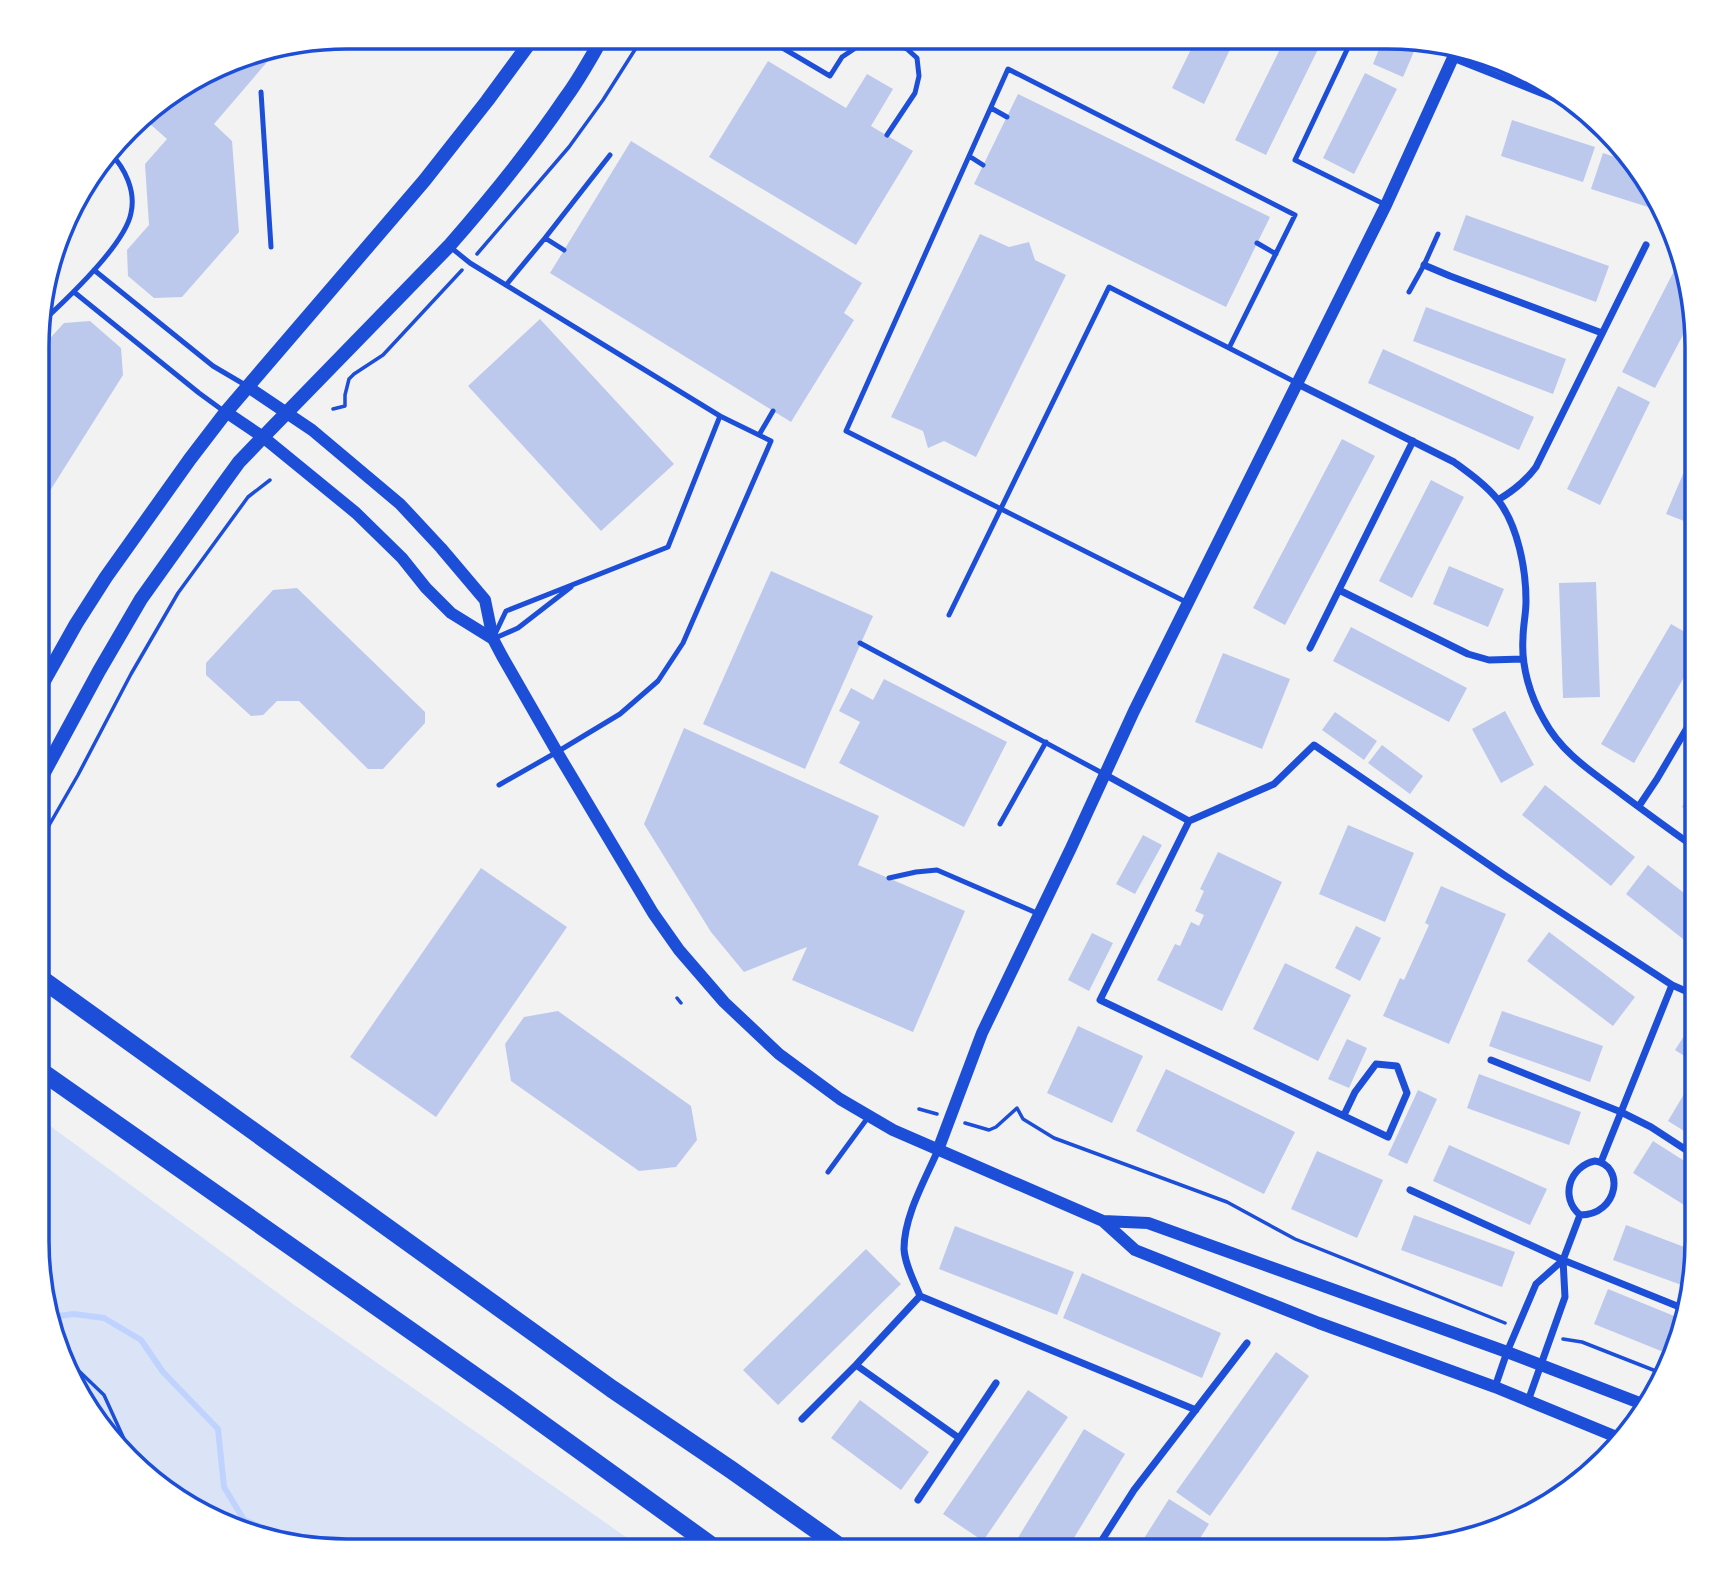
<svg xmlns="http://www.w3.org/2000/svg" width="1734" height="1588" font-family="Barlow,sans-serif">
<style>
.green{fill:#dbe4f7}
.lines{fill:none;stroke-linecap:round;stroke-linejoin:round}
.stream{stroke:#bfd3fe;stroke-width:6}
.building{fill:#bdc9ec}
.path{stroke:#1d4ed8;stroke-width:3.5}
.service{stroke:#1d4ed8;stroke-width:5}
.minor{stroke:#1d4ed8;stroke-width:7}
.tertiary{stroke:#1d4ed8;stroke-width:12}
.secondary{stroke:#1d4ed8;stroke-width:14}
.primary{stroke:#1d4ed8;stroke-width:18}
.rim{fill:none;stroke:#1d4ed8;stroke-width:3.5}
</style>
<rect width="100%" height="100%" fill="#f2f2f2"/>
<path class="green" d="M38 1117 293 1304 646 1551H347L210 1519 133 1460 124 1446 109 1438 60 1359 37 1261Z"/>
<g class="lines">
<path class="stream" d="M50 1317 74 1314 104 1318 141 1340 163 1372 218 1429 224 1487 244 1520 286 1537"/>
</g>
<path class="building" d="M1197 37H1231L1235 39 1204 104 1172 88Z
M1286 37H1324L1266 155 1235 140Z
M1384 37H1408L1419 40 1403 77 1373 64Z
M279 48 214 124 232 141 239 232 182 297 154 298 128 276 127 250 149 225 145 164 167 139 141 116 247 53Z
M768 61 846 108 867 74 893 89 871 126 913 151 856 245 709 157Z
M1365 73 1397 89 1354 174 1323 158Z
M1018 94 1270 217 1226 307 974 184Z
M1512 120 1595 147 1583 182 1501 156Z
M631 141 862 283 844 313 854 320 791 422 550 273Z
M1603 153 1633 163 1664 212 1591 189Z
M1466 215 1609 266 1596 302 1453 250Z
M980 234 1009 247 1029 242 1035 260 1066 275 976 457 944 441 928 448 923 431 891 417Z
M1674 271 1685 277 1694 314 1655 388 1622 372Z
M1426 307 1566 359 1553 394 1413 341Z
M540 319 674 464 601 531 468 386Z
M90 321 121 348 123 375 41 505 42 347 64 323Z
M1383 349 1534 417 1519 450 1368 383Z
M1618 386 1650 402 1600 505 1567 489Z
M1342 439 1375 456 1285 625 1253 608Z
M1683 474 1697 480V526L1666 514Z
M1431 480 1464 497 1412 598 1379 581Z
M1449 566 1504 589 1488 627 1433 604Z
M771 571 873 616 805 769 703 724Z
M1596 582 1600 697 1563 698 1559 583Z
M297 588 425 712V723L383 769H368L299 701H277L263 715 251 716 206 675V663L273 590Z
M1671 624 1697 639V655L1634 763 1601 744Z
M1351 627 1467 688 1449 722 1333 661Z
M1223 653 1290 679 1262 749 1195 722Z
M884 679 1007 742 964 827 839 763 860 722 839 711 851 688 873 700Z
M1505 711 1534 765 1501 783 1472 729Z
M1335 712 1377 741 1364 760 1322 730Z
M684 728 879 816 858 865 965 911 913 1032 792 980 807 947 744 972 711 932 644 824Z
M1382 745 1423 776 1410 794 1368 763Z
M1697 781V815L1682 807Z
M1545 785 1635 857 1611 886 1522 815Z
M1348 825 1414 853 1385 922 1319 894Z
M1143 835 1162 845 1135 894 1116 884Z
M1218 852 1282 882 1222 1011 1157 980 1175 944 1180 946 1191 922 1199 926 1204 915 1195 911 1204 891 1200 889Z
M1648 865 1697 903V950L1626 894Z
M481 868 567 927 436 1117 350 1057Z
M1441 886 1506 914 1449 1044 1383 1016 1400 978 1404 980 1429 925 1425 923Z
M1356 926 1381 938 1360 981 1335 968Z
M1549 932 1635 997 1613 1026 1527 961Z
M1092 933 1113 943 1089 991 1068 980Z
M1285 963 1351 995 1318 1061 1253 1029Z
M558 1011 691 1106 697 1140 676 1167 639 1171 511 1081 505 1044 524 1017Z
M1502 1011 1603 1046 1590 1082 1489 1046Z
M1695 1019 1697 1021V1064L1675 1050Z
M1078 1026 1143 1056 1112 1123 1047 1093Z
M1347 1039 1367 1048 1349 1088 1328 1079Z
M1166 1069 1295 1132 1264 1194 1136 1131Z
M1479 1074 1581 1112 1569 1145 1467 1108Z
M1687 1089 1697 1095V1139L1668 1121Z
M1418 1090 1437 1099 1407 1164 1388 1155Z
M1653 1141 1697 1169V1213L1633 1173Z
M1449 1145 1547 1189 1530 1225 1433 1181Z
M1317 1151 1383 1180 1357 1238 1291 1209Z
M1414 1215 1515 1252 1502 1287 1401 1250Z
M1626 1225 1695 1251 1687 1287 1613 1260Z
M955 1226 1074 1272 1057 1315 939 1269Z
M866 1249 901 1284 778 1405 743 1370Z
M1082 1273 1221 1333 1202 1378 1063 1318Z
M1608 1289 1679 1318 1671 1355 1594 1324Z
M1276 1352 1309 1376 1210 1516 1176 1492Z
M1028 1390 1068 1417 983 1541 943 1514Z
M860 1400 929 1452 901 1490 831 1438Z
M1084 1429 1125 1454 1066 1551H1010Z
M1169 1499 1209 1524 1192 1551H1136Z"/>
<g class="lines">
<path class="path" d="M477 254 569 147 603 100 643 37
M333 409 345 406V395L349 379 354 374 383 355 462 270
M40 841 78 775 131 674 178 593 248 497 270 480
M677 998 681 1003
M919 1109 937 1114
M965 1123 989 1130 996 1127 1017 1108 1023 1119 1054 1138 1227 1202 1295 1239 1505 1323
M1563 1339 1582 1342 1666 1375
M60 1359 80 1372 104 1395 134 1461"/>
<path class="service" d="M769 37V40L830 76 842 57 857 47 874 44H893L907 49 917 58 919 76 915 93 887 135
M1353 37 1295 160 1386 205
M261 92 271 247
M991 108 1007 117
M969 156 983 165
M545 238 610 155
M1257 243 1276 254
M449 246 470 263 720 416 668 547 506 611 495 634
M94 270 213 366 247 386
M506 285 545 238 564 250
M74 292 199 393 225 412
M1409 292 1424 265 1438 234
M42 322C67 299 125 245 131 213 136 191 125 168 110 153
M759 435 773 411
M1188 603 846 431 1008 69 1295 215 1229 348 1297 383
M949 615 1109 287 1229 348
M493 639 518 628 571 587
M860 643 1104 774
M499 785 557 752 620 714 658 681 683 643 771 441 720 416
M1000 824 1046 742
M889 878 916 872 937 870 1039 914
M828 1172 869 1116"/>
<path class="minor" d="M1453 58 1571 105
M1424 265 1450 276 1602 333
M1298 384 1454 462C1469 473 1486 485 1498 500 1518 526 1526 569 1526 601 1526 614 1523 626 1523 638 1521 666 1530 696 1544 720 1562 754 1594 773 1624 796 1648 814 1673 832 1697 849
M1498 500C1513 491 1525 482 1536 467L1646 245
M1339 590 1468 654 1489 660 1523 659
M1310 648 1413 441
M1104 774 1189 821
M1639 806 1657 779 1697 711
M1491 1060 1621 1112 1651 1127 1697 1157
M1344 1115 1355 1092 1376 1064 1397 1066 1407 1093 1388 1137 1100 1000 1189 821 1274 784 1314 745 1504 875 1672 985 1697 996
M1595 1161C1625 1165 1619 1215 1580 1215 1559 1197 1570 1166 1595 1161Z
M1601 1162 1672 985
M1410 1190 1563 1260 1682 1308
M920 1296 1196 1410
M920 1296C914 1281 905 1265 904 1249 904 1216 925 1180 938 1150
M856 1365 959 1438
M1495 1387 1507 1352 1536 1284 1563 1260
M1528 1401 1565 1297 1563 1260 1580 1215
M802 1419 856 1365 920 1296
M918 1500 996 1383
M1095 1551 1134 1490 1247 1343"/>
<path class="tertiary" d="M248 387 312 430 400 504 441 548 485 600 493 639 502 656 557 752 653 913 679 950 724 1002 779 1054 840 1099 893 1130 1103 1221 1135 1250 1319 1323 1495 1387 1619 1438
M226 412 263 437 356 513 402 558 426 588 451 613 493 639
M938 1150 982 1033 1071 848 1134 711 1386 205 1456 51
M1103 1221 1148 1223 1507 1352 1645 1405"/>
<path class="secondary" d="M40 688 76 624 106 577 190 459 226 412 424 181 487 101 534 37
M40 780 99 671 141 599 223 484 239 462 263 437 449 246C490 199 531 149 566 97 580 78 591 57 603 37"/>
<path class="primary" d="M39 977 612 1389 730 1469 846 1551
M38 1069 508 1399 719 1551"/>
</g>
<path d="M0 0H1734V1588H0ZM347 49H1387A298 298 0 0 1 1685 347V1241A298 298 0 0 1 1387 1539H347A298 298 0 0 1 49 1241V347A298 298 0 0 1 347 49Z" fill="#fff" fill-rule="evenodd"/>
<path class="rim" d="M347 49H1387A298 298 0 0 1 1685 347V1241A298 298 0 0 1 1387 1539H347A298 298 0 0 1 49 1241V347A298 298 0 0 1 347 49Z"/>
</svg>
